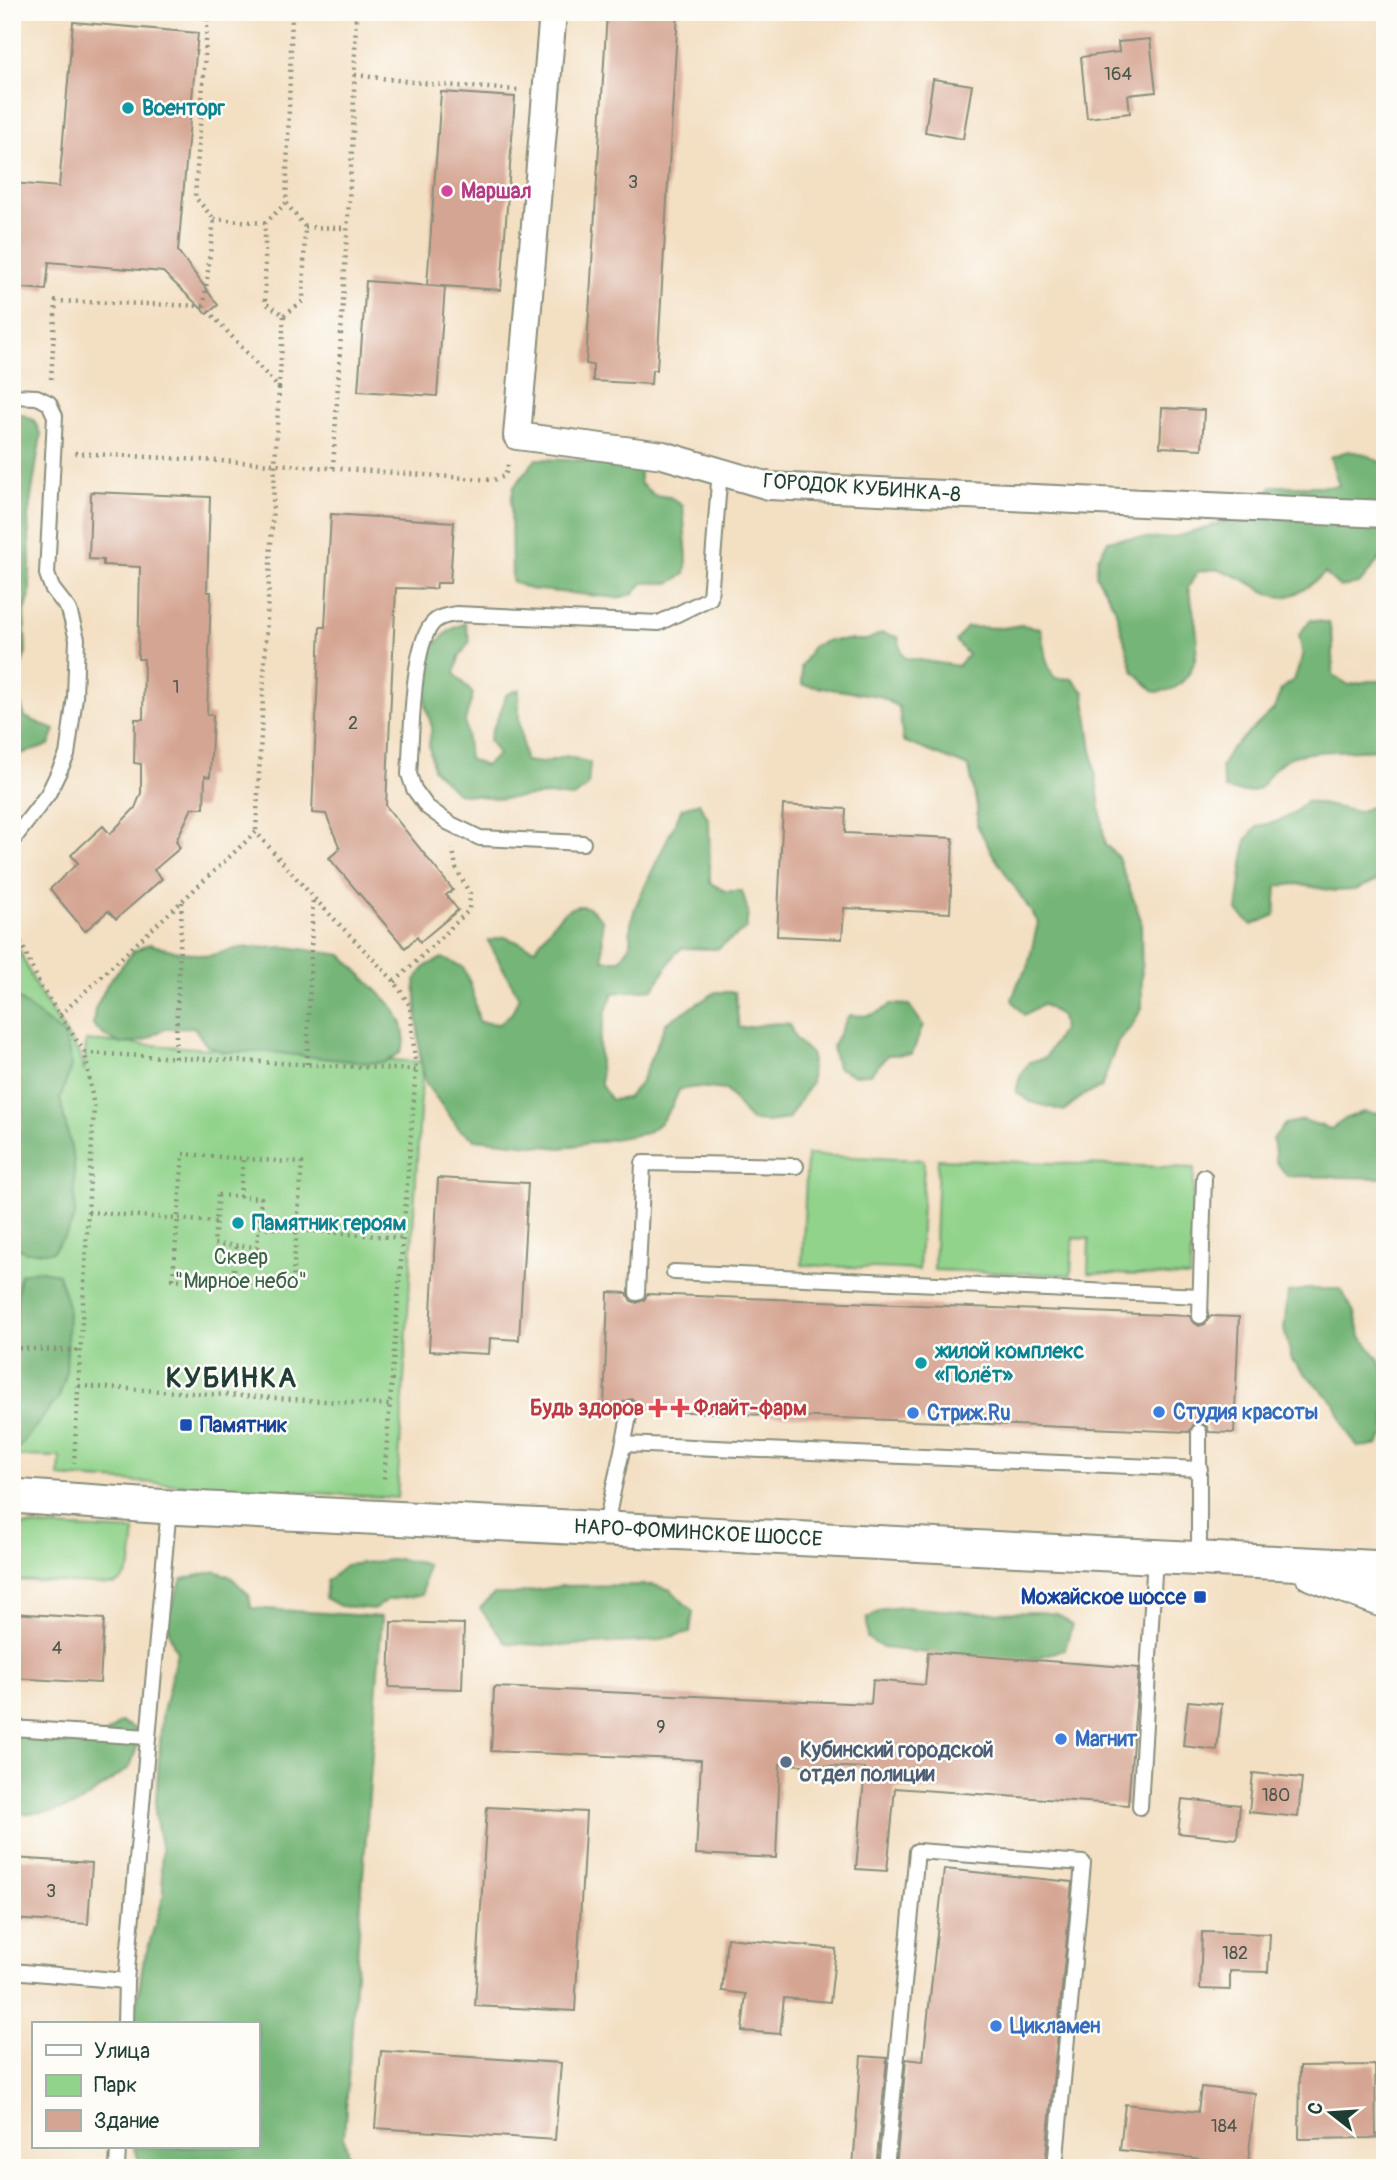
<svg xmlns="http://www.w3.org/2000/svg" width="1397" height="2180" font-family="Pangolin,sans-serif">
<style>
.green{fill:#91d38b;stroke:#588860;stroke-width:2}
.forest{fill:#74b577;stroke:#4a7956;stroke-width:2}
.building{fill:#d5a593}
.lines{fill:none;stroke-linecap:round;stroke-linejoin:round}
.service-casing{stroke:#898e7b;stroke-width:18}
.minor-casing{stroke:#898e7b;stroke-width:30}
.tertiary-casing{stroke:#898e7b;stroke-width:37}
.path{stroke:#898e7b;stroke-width:4.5;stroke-dasharray:2 5;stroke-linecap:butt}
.service{stroke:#fff;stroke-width:14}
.minor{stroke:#fff;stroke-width:26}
.tertiary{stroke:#fff;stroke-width:33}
.culture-dot{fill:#0f9aa8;stroke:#fdfcf7;stroke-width:2.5}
.hotel-dot{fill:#d1479c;stroke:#fdfcf7;stroke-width:2.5}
.health-dot{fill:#e0444e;stroke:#fdfcf7;stroke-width:2.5}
.shop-dot{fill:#3f7fe0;stroke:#fdfcf7;stroke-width:2.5}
.transit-dot{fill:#1a4fb4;stroke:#fdfcf7;stroke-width:2.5}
.service-dot{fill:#5c6f8a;stroke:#fdfcf7;stroke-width:2.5}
.labels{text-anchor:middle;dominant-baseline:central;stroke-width:5;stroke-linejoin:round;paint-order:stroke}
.number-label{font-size:18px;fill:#4c574c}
.culture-label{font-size:21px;font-weight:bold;fill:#0d838f;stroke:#fdfcf7;text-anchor:start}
.hotel-label{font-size:21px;font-weight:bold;fill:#b23c85;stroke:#fdfcf7;text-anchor:start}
.street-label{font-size:21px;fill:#1f3d34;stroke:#fdfcf7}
.park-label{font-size:21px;fill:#3c624a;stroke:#fdfcf7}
.health-label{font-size:21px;font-weight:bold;fill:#be3a42;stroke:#fdfcf7;text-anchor:end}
.shop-label{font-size:21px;font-weight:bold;fill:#366cbe;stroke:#fdfcf7;text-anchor:start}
.transit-label{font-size:21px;font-weight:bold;fill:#164399;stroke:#fdfcf7;text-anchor:start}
.service-label{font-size:21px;font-weight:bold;fill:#4e5e75;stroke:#fdfcf7;text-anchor:start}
.district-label{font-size:28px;font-weight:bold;letter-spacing:2px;fill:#1f3d34;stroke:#fdfcf7}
</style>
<rect width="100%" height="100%" fill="#fdfcf7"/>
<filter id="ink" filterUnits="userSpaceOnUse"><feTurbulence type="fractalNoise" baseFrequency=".0143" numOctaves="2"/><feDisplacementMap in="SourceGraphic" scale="14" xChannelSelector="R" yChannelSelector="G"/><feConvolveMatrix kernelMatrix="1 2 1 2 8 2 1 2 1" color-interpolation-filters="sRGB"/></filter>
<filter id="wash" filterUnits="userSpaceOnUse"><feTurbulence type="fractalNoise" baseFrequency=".00686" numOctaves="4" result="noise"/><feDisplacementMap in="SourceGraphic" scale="28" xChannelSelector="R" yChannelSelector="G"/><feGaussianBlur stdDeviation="1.57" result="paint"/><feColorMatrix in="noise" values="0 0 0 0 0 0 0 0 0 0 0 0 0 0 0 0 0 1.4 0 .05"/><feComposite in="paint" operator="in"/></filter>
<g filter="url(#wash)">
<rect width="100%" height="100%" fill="#f3dfc2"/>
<path class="green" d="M12 934 37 989 79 1054 84 1072 86 1041 423 1062 397 1498 59 1477 60 1457 12 1456V1356L66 1359 68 1344 12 1340Z
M807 1155 924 1160 919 1270 802 1265Z
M938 1159 1194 1168 1190 1277 1088 1273 1089 1239 1073 1238 1071 1275 934 1270Z
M12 1525 135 1531C132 1551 135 1577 114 1585L12 1580Z"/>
<path class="forest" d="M12 410 34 420 41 435 28 517 30 554V595L24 615 26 652 15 685 25 717 55 730 49 745 21 754 12 749Z
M1348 451 1365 454 1385 465V553L1359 584 1340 587 1325 573C1271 622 1269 582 1219 570 1212 568 1204 571 1197 572L1188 588C1196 619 1208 665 1176 687 1171 691 1161 691 1155 692L1133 671 1115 608 1096 575 1098 558 1108 541C1129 535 1146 540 1167 538 1186 536 1245 516 1259 504 1264 499 1268 492 1272 486H1339L1330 457Z
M614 456 630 459 640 473V483L654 495 670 497 683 506 687 559 685 574 670 583H643L633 594 618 598 529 589 512 581 511 501 514 487 536 459 596 461Z
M1310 620 1329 623 1333 642V675L1349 685 1369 681H1385V749C1362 751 1305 749 1287 759 1258 774 1273 801 1225 789L1221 767 1230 750 1274 709 1281 690 1294 679 1303 656 1299 635Z
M465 623 470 641 459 657 455 674 473 694 465 721 469 759 485 766 498 755 489 740C493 724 503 711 506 695L519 689V720L525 761 542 763 567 756 590 763 588 786 574 797 547 795 501 799 457 793 433 769 429 744 432 727 426 707 423 668 428 651 450 630Z
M1021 625 1040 628C1045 646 1044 664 1055 678L1072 679 1084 692 1105 844 1118 857 1141 920 1142 1008 1131 1027 1118 1041 1101 1088 1085 1094 1064 1111 1031 1102 1016 1092 1020 1076 1029 1062 1045 1058 1063 1029 1061 1016 1043 1004 1024 1015 1012 1000 1018 983 1028 966 1038 922 992 853 977 825V807L969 767 903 741 899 707 879 696 802 685 801 667 813 646 829 640H867L882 633 898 637 902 654 906 658 958 666 968 655 956 641 967 627 1003 628Z
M1306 801 1358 812 1385 801V877L1355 890 1334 891 1297 884 1277 886 1275 915 1252 925 1237 911 1246 840 1258 826 1276 822 1293 814Z
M699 803 709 820 710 883 725 891H742L748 912 746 929 717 949 682 948 675 954 653 989 613 993 606 1011 599 1043 601 1085 611 1100 627 1098 640 1084 666 1023 716 992H735L739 1028C757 1027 771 1021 789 1024L796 1040 812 1055 811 1083 788 1119 769 1122 751 1121 726 1090 696 1087 679 1090 672 1106 661 1122 647 1133 561 1148 475 1139 460 1130 426 1084 420 1057 415 980 426 966 442 958 463 967 471 985 479 1022 499 1024 512 1013 519 997 488 941 505 937 535 949C547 934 565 897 589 908 593 910 598 916 602 919L603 960H620L630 946 631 922 636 905 682 808Z
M149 944 175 951 208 956 239 948 288 947 342 955 394 1008 402 1024 405 1041 400 1053 385 1062 367 1063 269 1052H223L206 1045 194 1027 164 1029 146 1040 121 1044 106 1037 93 1025 95 1009 108 983 134 951Z
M12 994 64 1035 72 1064 60 1099 74 1161 75 1216 68 1232 52 1252H25L12 1245Z
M891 1004 909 1005 923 1025 912 1054 888 1055 870 1074 853 1075 837 1067 832 1047 849 1015C867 1017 877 1016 891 1004Z
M1363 1112 1381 1114 1385 1119V1178L1287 1176 1276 1161 1273 1139 1285 1124 1303 1120 1331 1129 1347 1118Z
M36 1270 58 1274 68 1306 66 1374 59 1397 12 1456V1358L19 1279 21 1274Z
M1308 1289H1341L1355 1314 1361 1336 1380 1361 1385 1376V1433L1378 1445 1358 1447 1347 1432 1335 1404 1292 1360 1284 1329 1288 1292Z
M399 1559 427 1564 422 1595 387 1600 374 1609 340 1606 325 1598 327 1581 346 1565Z
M216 1571 231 1577 249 1595 251 1608 382 1617 344 2136 349 2162 346 2168H143L133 2147H257V2024H134L143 1964 164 1895 161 1868 162 1851 155 1815 162 1717 177 1652C160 1621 171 1609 182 1579Z
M653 1585 671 1590 693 1612 690 1632 654 1641 556 1646 506 1643 480 1608 494 1594H513L562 1586Z
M904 1607 978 1613 1039 1612 1057 1614 1072 1625 1065 1649 1021 1663 883 1648 867 1638V1618L884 1609Z
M121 1722 142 1732 130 1767 77 1805 51 1812 12 1814V1734L105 1735Z"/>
<g id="blocks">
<path class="building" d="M607 12H678L657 370H652L651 384 593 381V365L586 364Z
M73 22 198 33 178 251 218 305 207 314 163 272 49 262 46 290 12 287V183L59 187Z
M1150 39 1156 92 1128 95 1130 113 1087 118 1081 57 1119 52 1118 42Z
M933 79 972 85 963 139 925 132Z
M441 92 515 97 501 290 427 285Z
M366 281 445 287 437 396 358 391Z
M1162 408 1204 410 1202 449 1160 447Z
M91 492 210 497 207 592H211L207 715H213L210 777 205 776 204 808H192L176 841 180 848 154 870 162 879 116 919 108 911 85 931 50 889 78 863 71 855 103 826 110 834 135 808 141 793V764L134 763 135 719H143L144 659H138L140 567 103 565V560L89 559Z
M331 514 454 522 450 583H437L436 589 396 588 386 806 453 890 446 895 458 910 420 942 417 937 405 948 329 858 340 849 326 814 312 813 320 627H325Z
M783 805 846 809 845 833 953 838 950 913 844 908 842 939 777 936Z
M438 1178 528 1183 519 1340 490 1338 489 1354 429 1351Z
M608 1292 627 1293 631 1301 637 1303 645 1299 647 1294 1190 1316 1192 1321 1199 1326 1205 1324 1210 1316 1239 1317 1234 1433 1209 1432 1207 1427 1200 1422 1194 1424 1189 1432 639 1410 637 1402 631 1399 623 1402 620 1409 604 1408Z
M12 1613 104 1619 100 1683 12 1678Z
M391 1622 464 1624 462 1689 389 1687Z
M928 1652 1139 1668 1128 1805 895 1788 887 1871 856 1869 865 1768 780 1764 776 1858 696 1854 701 1760 491 1751 494 1687 871 1704 873 1680 925 1685Z
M1188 1701 1222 1704 1217 1750 1183 1746Z
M1253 1773 1302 1778 1298 1817 1249 1812Z
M1182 1799 1240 1805 1237 1839 1178 1833Z
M487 1807 586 1812 575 2011 475 2006Z
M12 1858 92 1863 88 1924 12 1919Z
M944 1869 1072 1882 1045 2168H896L906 2059 923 2061Z
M1202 1932 1270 1934 1268 1972 1230 1971V1990L1200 1989Z
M727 1938 836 1949 830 2002 784 1998 780 2034 742 2031 746 1994 722 1991Z
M381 2051 561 2063 555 2140 375 2128Z
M861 2056 887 2058 876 2168H853Z
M1375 2065 1376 2138 1299 2139 1300 2066Z
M1201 2087 1255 2093 1248 2164 1120 2150 1125 2104 1198 2112Z"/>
</g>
</g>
<g filter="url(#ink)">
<use href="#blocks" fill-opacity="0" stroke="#898e7b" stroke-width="2"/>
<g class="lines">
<g class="service-casing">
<path id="service" d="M12 396 37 397 49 403 55 416 47 574 52 588 69 610 77 639 75 697 67 755 48 794 12 841
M583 843 480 838 449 823 427 807 414 789 409 774C412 740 411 649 432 624 439 616 446 616 456 614L659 623 710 598 720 470
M674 1272 1200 1296
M637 1293 643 1163 796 1166
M1200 1316 1204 1177
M1199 1432V1558
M625 1444 1200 1469
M606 1528C612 1488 624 1449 630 1409
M12 1728 148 1737
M1140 1807 1155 1557
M12 1971 126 1981 169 1507
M125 2024 126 1981
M117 2168 118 2147
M886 2168 917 1851 1083 1863 1055 2168"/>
</g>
<g class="minor-casing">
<path id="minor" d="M553 12 517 436 663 455 769 486 1385 514"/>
</g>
<g class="tertiary-casing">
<path id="tertiary" d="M12 1496 169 1507 1385 1568
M1312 1574 1385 1601"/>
</g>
<path class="path" d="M208 12 195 197 214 219 204 306 279 388 256 832
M313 12 387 15V12
M355 75 430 84 518 90
M214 219 265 223
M305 227 347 228
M284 315 303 301 305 227 286 203
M51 379 56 301 204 306
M279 388 284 315 265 303V223L286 203 292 12
M75 453 275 464 493 480 505 476 509 462
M333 468 353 133 356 14
M12 923 41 987 85 1053 94 1107 74 1463
M395 982 469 910 470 894 456 868 453 849
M60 1015 256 832 313 897 395 982 410 1006 416 1070 384 1479
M85 1053 416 1070
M175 1058 182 902
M307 1064 313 897
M183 1154 302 1163 292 1288 173 1279Z
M218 1195 261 1198 257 1247 214 1244Z
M240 1197 243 1159
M88 1212 216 1222
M259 1227 402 1238
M233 1284 236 1245
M12 1348 80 1351
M79 1386 389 1405"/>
<use href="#service" class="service"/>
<use href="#minor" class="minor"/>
<use href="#tertiary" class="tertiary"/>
</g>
</g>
<g class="culture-dot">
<circle cx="128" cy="108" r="7"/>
<circle cx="238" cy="1223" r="7"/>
<circle cx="921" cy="1363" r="7"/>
</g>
<circle class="hotel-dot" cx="447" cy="191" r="7"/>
<g class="health-dot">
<path d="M654.5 1397.5h7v7h7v7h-7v7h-7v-7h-7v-7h7z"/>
<path d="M676.5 1397.5h7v7h7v7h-7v7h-7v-7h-7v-7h7z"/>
</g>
<g class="shop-dot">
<circle cx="1159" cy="1412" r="7"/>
<circle cx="913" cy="1413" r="7"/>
<circle cx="1061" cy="1739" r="7"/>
<circle cx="996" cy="2026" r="7"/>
</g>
<g class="transit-dot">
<rect x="179" y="1418" width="14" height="14" rx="3.5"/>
<rect x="1193" y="1590" width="14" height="14" rx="3.5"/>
</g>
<circle class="service-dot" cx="786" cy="1762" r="7"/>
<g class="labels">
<g class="number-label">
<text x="1118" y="74">164</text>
<text x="633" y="182">3</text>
<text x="176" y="687">1</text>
<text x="353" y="723">2</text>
<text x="57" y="1648">4</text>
<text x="661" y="1727">9</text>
<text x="1276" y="1795">180</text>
<text x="51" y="1891">3</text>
<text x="1235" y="1953">182</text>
<text x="1224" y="2126">184</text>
</g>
<g class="culture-label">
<text x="142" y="108">Военторг</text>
<text x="252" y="1223">Памятник героям</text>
<text x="935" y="1351">жилой комплекс<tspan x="935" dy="24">«Полёт»</tspan></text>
</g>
<g class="hotel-label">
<text x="461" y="191">Маршал</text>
</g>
<g class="street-label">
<text transform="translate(862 488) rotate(4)">ГОРОДОК КУБИНКА-8</text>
<text transform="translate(698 1533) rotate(3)">НАРО-ФОМИНСКОЕ ШОССЕ</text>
</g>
<g class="park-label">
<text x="241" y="1257">Сквер<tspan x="241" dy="24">"Мирное небо"</tspan></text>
</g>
<g class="health-label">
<text x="644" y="1408">Будь здоров</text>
<text x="694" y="1408" text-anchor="start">Флайт-фарм</text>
</g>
<g class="shop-label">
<text x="1173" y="1412">Студия красоты</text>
<text x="927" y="1413">Стриж.Ru</text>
<text x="1075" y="1739">Магнит</text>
<text x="1010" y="2026">Цикламен</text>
</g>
<g class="transit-label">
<text x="200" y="1425">Памятник</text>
<text x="1186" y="1597" text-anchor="end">Можайское шоссе</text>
</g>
<g class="service-label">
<text x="800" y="1750">Кубинский городской<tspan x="800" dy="24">отдел полиции</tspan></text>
</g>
<g class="district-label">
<text x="232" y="1378">КУБИНКА</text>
</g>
</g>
<rect width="1397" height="2180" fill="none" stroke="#fdfcf7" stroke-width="42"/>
<rect x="32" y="2022" width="228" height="126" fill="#fdfcf7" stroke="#a4b0a9" stroke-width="2"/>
<rect x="46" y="2045" width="35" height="10" fill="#ffffff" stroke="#a4b0a9" stroke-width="2"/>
<text x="94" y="2058" font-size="21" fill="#1f3d34">Улица</text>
<rect x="46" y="2075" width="35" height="21" fill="#91d38b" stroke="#a4b0a9" stroke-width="2"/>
<text x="94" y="2092" font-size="21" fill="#1f3d34">Парк</text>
<rect x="46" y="2110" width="35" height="21" fill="#d5a593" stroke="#a4b0a9" stroke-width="2"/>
<text x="94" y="2128" font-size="21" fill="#1f3d34">Здание</text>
<g transform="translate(1331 2113) rotate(287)" stroke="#fdfcf7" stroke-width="5" paint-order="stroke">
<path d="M0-5L12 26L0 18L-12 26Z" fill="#1f3d34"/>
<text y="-10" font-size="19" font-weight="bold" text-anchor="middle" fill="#1f3d34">С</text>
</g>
</svg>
